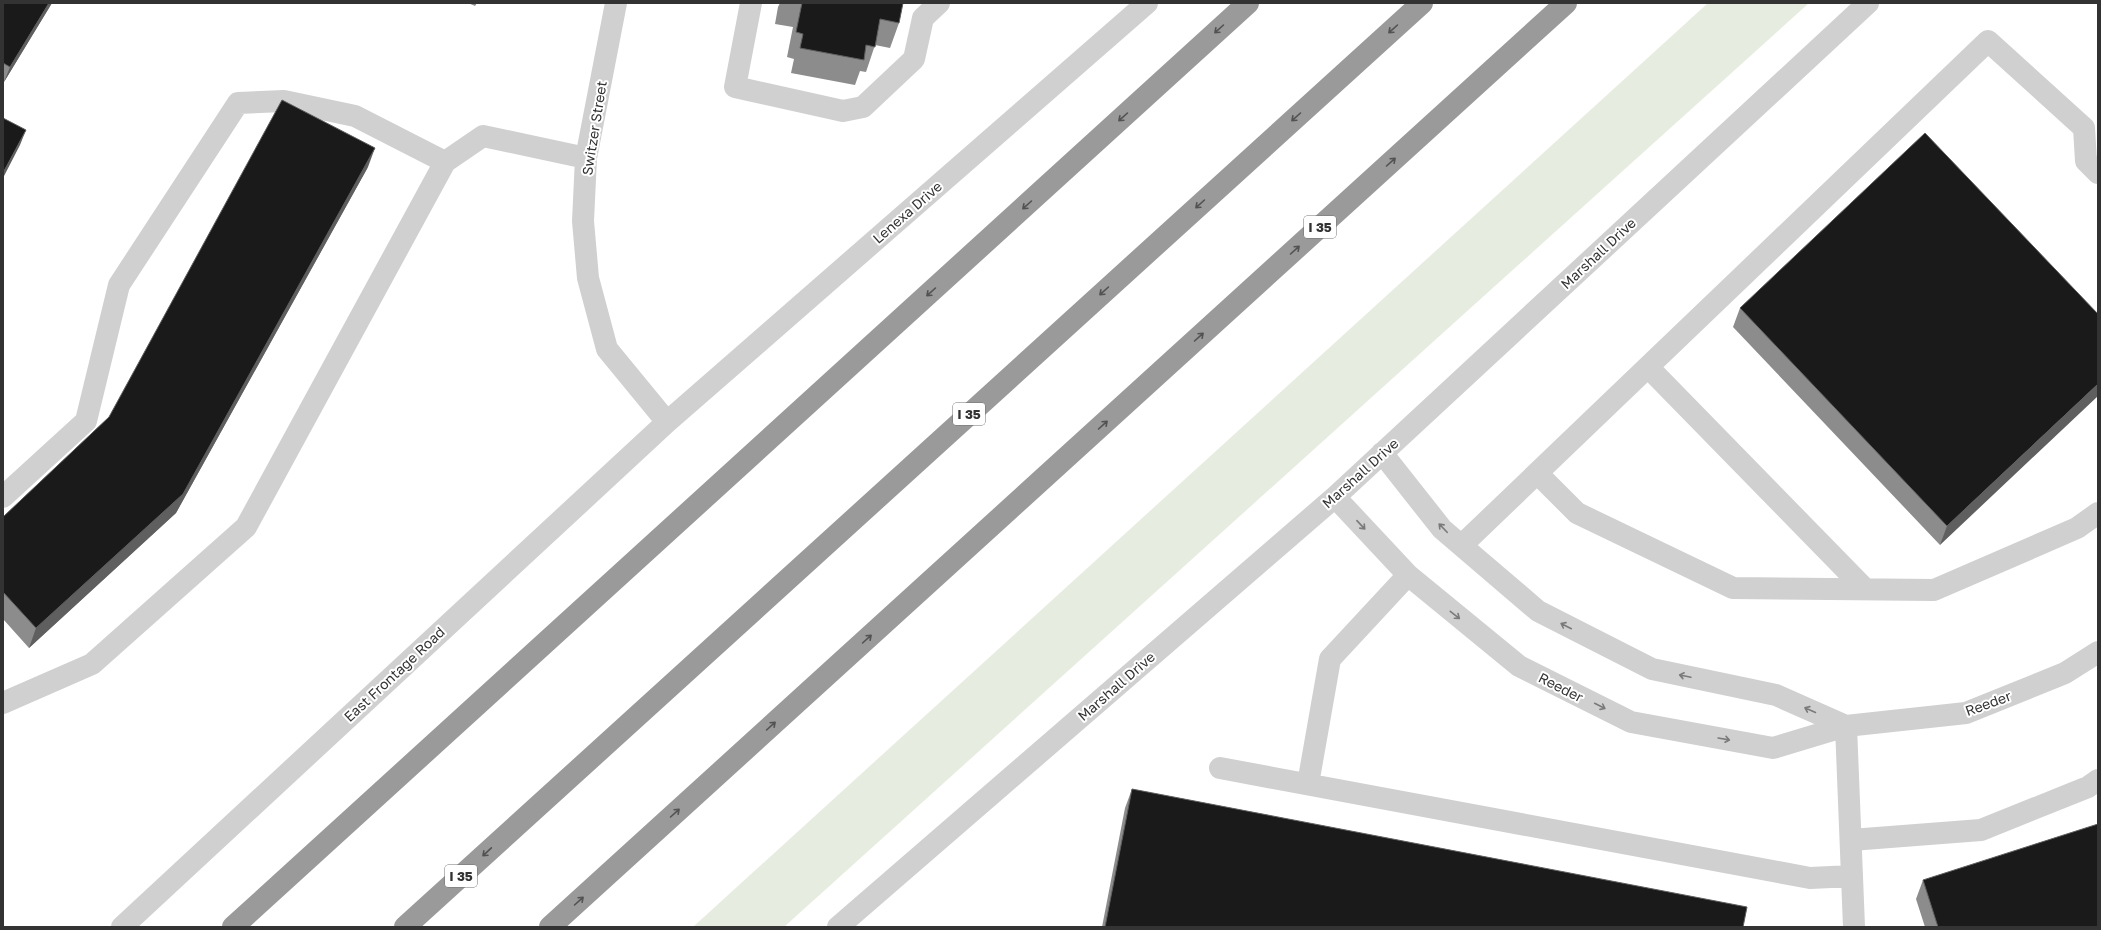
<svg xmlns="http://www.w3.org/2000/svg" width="2101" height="930" font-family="'Golos Text',sans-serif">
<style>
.green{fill:#e6ecdf}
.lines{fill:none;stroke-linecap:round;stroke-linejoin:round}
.minor{stroke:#d0d0d0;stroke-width:22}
.highway{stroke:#9a9a9a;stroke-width:22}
.wall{fill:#8c8c8c}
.shaded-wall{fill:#5f5f5f}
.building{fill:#1a1a1a;stroke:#5f5f5f}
.oneway{stroke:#525252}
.oneway2{stroke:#7a7a7a}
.labels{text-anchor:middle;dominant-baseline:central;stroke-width:4;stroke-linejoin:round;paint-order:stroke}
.shield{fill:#fff;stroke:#707070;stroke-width:1}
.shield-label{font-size:13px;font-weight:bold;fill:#333}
.street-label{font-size:14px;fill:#333;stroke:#fff}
</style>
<rect width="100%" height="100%" fill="#fff"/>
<path class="green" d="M1708 3H1809L784 927H693Z"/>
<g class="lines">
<path class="minor" d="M616 3 586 158 583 221 588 278 607 349 667 422
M751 3 735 87 843 111 863 107 914 59 923 18 939 3
M1648 367 1865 589
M1382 453 1442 529 1538 611 1652 669 1776 695 1846 726
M1537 473 1577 513 1733 588 1934 590 2077 528 2098 513
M3 497 86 421 119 285 238 103 284 101 355 116 445 162
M1335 497 1408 575 1519 666 1631 722 1773 748 1846 726 1966 713 2065 673 2098 652
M1462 545 1988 41 2084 128 2086 161 2098 173
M3 703 92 664 246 527 445 162 483 136 586 158
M1846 726 1854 927
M1220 768 1810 878 1852 876
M1308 784 1330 659 1408 575
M1851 840 1981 830 2088 787 2098 780
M122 927 667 422 1147 3
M838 927 1335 497 1868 3"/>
<path class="highway" d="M233 927 1248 3
M405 927 1422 3
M550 927 1566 3"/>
</g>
<path class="wall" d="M3 3H52L4 82H3Z
M468 3H477L475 6Z
M780 3H903L899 23 890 48 875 45 866 72 860 71 855 85 791 73 794 59 787 57 793 27 775 24 778 7Z
M368 167 176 513 29 648 3 619V517L109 417Z
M1740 308 2098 314 1940 545 1733 327Z
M1132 789 1743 927H1102L1125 808Z
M1923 880 2098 927H1925L1916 899Z"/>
<path class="shaded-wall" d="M49 3H52L4 82 10 67Z
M26 130 20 145 3 178V173Z
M375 148 368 167 176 513 29 648 36 628Z
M2098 384V396L1940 545 1947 526Z"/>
<path class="building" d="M3 3H49L10 67 3 63Z
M802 3H903L899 23 880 19 875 47 866 45 864 60 800 48 803 34 796 32Z
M282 100 375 148 183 494 36 628 3 592V517L109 417Z
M3 118 26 130 3 173Z
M1925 133 2098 314V384L1947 526 1740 308Z
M1132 789 1747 907 1743 927H1105Z
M2098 824V927H1938L1923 880Z"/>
<defs><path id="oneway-shaft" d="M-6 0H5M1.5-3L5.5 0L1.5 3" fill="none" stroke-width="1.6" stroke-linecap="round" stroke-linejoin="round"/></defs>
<g class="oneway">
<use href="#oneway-shaft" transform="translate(1219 29) rotate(138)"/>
<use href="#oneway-shaft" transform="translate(1393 29) rotate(138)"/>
<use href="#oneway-shaft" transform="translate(1123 117) rotate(138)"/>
<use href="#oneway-shaft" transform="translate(1296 117) rotate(138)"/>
<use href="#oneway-shaft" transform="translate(1391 162) rotate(-42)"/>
<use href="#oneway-shaft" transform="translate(1200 204) rotate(138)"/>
<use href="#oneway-shaft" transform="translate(1027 205) rotate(138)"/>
<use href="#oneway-shaft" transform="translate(1295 250) rotate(-42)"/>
<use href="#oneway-shaft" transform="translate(1104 291) rotate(138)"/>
<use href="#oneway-shaft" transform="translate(931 292) rotate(138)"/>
<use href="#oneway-shaft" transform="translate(1199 337) rotate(-42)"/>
<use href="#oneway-shaft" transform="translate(1103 425) rotate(-42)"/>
<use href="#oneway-shaft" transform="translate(867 639) rotate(-42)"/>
<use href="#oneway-shaft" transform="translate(771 726) rotate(-42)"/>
<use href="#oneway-shaft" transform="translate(675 813) rotate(-42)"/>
<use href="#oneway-shaft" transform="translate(487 852) rotate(137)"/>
<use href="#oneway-shaft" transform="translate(579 901) rotate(-42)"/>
</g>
<g class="oneway2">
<use href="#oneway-shaft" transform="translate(1361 525) rotate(47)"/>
<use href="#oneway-shaft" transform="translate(1443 528) rotate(-134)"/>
<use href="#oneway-shaft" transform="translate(1455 615) rotate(38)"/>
<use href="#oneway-shaft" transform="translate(1566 626) rotate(-153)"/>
<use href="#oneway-shaft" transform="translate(1685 676) rotate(-168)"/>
<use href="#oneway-shaft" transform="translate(1600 706) rotate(27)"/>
<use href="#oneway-shaft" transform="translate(1810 710) rotate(-156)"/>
<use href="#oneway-shaft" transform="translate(1724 739) rotate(10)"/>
</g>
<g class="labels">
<g class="shield">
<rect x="1304" y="216" width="32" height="22" rx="3"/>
<rect x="953" y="403" width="32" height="22" rx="3"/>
<rect x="445" y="865" width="32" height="22" rx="3"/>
</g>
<g class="shield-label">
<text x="1320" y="227">I 35</text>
<text x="969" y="414">I 35</text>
<text x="461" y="876">I 35</text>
</g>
<g class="street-label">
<text transform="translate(594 128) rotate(-81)">Switzer Street</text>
<text transform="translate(907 212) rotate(-41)">Lenexa Drive</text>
<text transform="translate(1598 253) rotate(-43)">Marshall Drive</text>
<text transform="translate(1360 473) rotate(-42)">Marshall Drive</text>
<text transform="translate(394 674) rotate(-43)">East Frontage Road</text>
<text transform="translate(1116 686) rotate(-41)">Marshall Drive</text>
<text transform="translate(1561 687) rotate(27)">Reeder</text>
<text transform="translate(1988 703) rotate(-20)">Reeder</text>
</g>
</g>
<rect width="2101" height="930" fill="none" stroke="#333333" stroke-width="8"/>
</svg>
